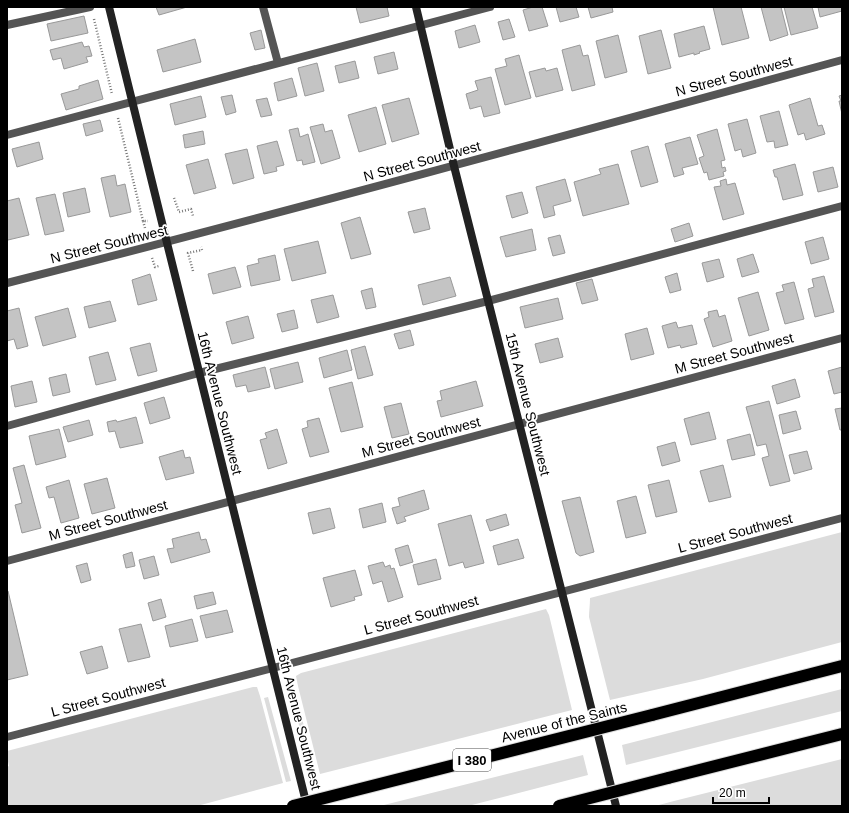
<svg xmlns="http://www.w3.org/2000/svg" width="849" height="813" font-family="Helvetica,sans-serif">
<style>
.green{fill:#dcdcdc}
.building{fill:#c4c4c4;stroke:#999}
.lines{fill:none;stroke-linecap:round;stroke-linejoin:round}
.motorway-casing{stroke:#dbdbdb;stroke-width:14}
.path{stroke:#777;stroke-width:2.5;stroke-dasharray:1 2;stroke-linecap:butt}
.service{stroke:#555;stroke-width:8}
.minor{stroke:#555;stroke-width:8}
.tertiary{stroke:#555;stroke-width:8}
.secondary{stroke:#222;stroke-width:8}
.motorway{stroke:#000;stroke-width:12}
.motorway-bridge-casing{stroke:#dbdbdb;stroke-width:14;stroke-linecap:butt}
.motorway-bridge{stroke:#000;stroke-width:12}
.labels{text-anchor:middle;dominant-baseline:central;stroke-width:3.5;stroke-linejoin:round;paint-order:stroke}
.shield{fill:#fff;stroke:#4c4c4c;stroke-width:1}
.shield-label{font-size:13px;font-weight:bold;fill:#000}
.street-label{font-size:14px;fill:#000;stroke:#fff}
</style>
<rect width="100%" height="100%" fill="#fff"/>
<path class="green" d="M842 532V642L703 679 610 700 589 617C589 611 590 605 590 598Z
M546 609 549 615 572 710 320 774 298 686 296 676 301 673Z
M253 687H257L260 696 283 783 197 806H7V767L9 766 7 757V751Z
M842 689V711L626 765 622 745Z
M295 690 316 775 311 776 291 691Z
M268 697 291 781 286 782 264 698Z
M583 755 588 775 468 806H380Z
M842 759V806H655L674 801Z"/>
<path class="building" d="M156 7H187L159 15Z
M356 7H387L389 16 360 23Z
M533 7H542L548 26 529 31 523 10Z
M556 7H576L579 17 560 22Z
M588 7H612L613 12 591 18Z
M713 7H741L749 38 722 45Z
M761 7H781L788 35 770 41Z
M784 7H812L818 28 791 35Z
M818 7H842V11L820 17Z
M84 16 88 33 51 41 47 24Z
M509 19 515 37 503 40 498 22Z
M475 25 480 42 459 48 455 31Z
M704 26 710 49 699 52 700 53 694 55V53L679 57 674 34Z
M261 30 265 48 255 50 250 33Z
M661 30 671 68 648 74 639 36Z
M618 35 627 72 605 78 596 41Z
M195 39 201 62 163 72 157 50Z
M82 42 84 47 89 46 92 56 86 57 88 62 64 69 61 58 53 60 50 50Z
M580 45 583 56 588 55 595 85 572 91 562 50Z
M394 52 398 69 378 74 374 57Z
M519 55 531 98 505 105 495 69 507 66 505 59Z
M355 61 359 78 339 83 335 66Z
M317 63 324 91 305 96 298 68Z
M545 68 546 71 557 68 563 90 536 97 529 72Z
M491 77 500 113 484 117 481 106 470 109 466 94 478 90 475 81Z
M292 78 297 96 278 101 274 83Z
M98 80 103 99 66 110 61 94 79 89V86Z
M232 95 236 112 226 115 221 97Z
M842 95V114L839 101H841L839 96Z
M201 96 206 117 175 125 170 104Z
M267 98 272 115 261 117 256 100Z
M409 98 419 134 392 142 382 105Z
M810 98 818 126 822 125 825 134 806 140 804 133 798 135 789 105Z
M376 107 386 144 359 152 348 115Z
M779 111 788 145 775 148 774 141 767 142 760 116Z
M747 119 756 153 743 157 741 149 735 151 728 124Z
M100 120 103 131 86 136 83 124Z
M323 124 325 132 332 130 340 158 321 164 310 127Z
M298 128 300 137 308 134 315 162 303 165 302 160 297 161 289 130Z
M717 129 725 160 721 161 722 168 725 167 726 171 723 172 724 176 709 180 707 172 704 173 699 158 704 156 697 135Z
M203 131 205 144 185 148 183 135Z
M690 137 698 164 682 168 684 174 674 177 665 144Z
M277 141 284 165 276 167 277 171 264 174 257 146Z
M39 142 43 159 17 167 12 149Z
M648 146 658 182 641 187 631 151Z
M247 149 254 178 233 184 225 154Z
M208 159 216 188 194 194 186 165Z
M618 164 629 204 583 216 574 182 601 174 599 169Z
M795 164 803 195 783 200 777 177H775L773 170Z
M833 167 838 187 818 192 813 172Z
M115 175 117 186 125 184 131 212 110 217 101 178Z
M565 179 571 201 553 206 555 215 544 218 536 187Z
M726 179 727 185 735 183 744 214 723 220 714 187 721 186 720 181Z
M85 188 90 212 68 217 63 193Z
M522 192 528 213 512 218 506 196Z
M55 194 64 231 45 235 36 198Z
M19 198 29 235 8 240 7 237V201Z
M425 208 430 229 414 233 408 212Z
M360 217 371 254 351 259 341 223Z
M689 223 693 236 675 242 671 229Z
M532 229 536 250 506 257 500 237Z
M560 235 565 253 553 256 548 238Z
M823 237 829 259 811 264 805 242Z
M318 241 326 273 292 281 284 249Z
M753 254 759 272 742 277 737 259Z
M275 255 280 280 251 286 247 266 259 263 258 259Z
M719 259 724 277 707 282 702 263Z
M235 267 241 287 213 294 208 274Z
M677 273 681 290 670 293 665 277Z
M150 274 157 300 138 305 132 280Z
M824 276 834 312 815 317 808 289 814 287 812 279Z
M450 277 456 296 423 305 418 285Z
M592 279 598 300 582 304 576 283Z
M794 282 804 319 785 324 776 293 784 291 782 285Z
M372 288 376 307 366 309 361 291Z
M758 292 769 330 749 336 738 298Z
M333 295 339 317 317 323 311 300Z
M558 298 563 319 525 328 520 307Z
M110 301 116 321 89 328 84 307Z
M19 308 28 346 17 349 14 339 7 341V311Z
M68 308 76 337 43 346 35 317Z
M294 310 298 328 282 332 277 314Z
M717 310 719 317 725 315 732 341 713 347 704 319 709 317 708 312Z
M248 316 254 338 232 344 226 322Z
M676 322 678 328 692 325 697 344 681 348 680 345 668 348 662 326Z
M647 328 654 354 631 360 625 334Z
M410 330 414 345 399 349 394 334Z
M558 338 563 357 540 363 535 344Z
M150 343 157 371 138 376 130 348Z
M365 346 373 375 358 379 351 350Z
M347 350 352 370 324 378 319 358Z
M108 352 116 380 96 385 89 357Z
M298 362 303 382 275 389 270 369Z
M265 367 270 387 248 392 246 385 236 387 233 375Z
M842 367V392L834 394 828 371Z
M66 374 70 392 53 396 49 378Z
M795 379 800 397 777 404 772 386Z
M32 381 37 402 15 407 11 386Z
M476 381 483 406 441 417 437 401 442 400 440 391Z
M352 382 363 427 341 432 329 388Z
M164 397 170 418 150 424 144 403Z
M769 401 790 481 770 486 762 458 769 456 766 444 757 446 746 407Z
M401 403 409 434 392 438 384 407Z
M842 408V430H840L835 409Z
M796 411 801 429 783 434 779 415Z
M709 412 716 439 691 445 684 419Z
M136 417 143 443 120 448 115 431 109 432 107 422 116 420 117 422Z
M319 418 329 452 310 457 302 429 308 427 307 421Z
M89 420 93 435 68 442 63 427Z
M59 429 66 457 36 465 29 436Z
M277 429 287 463 268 469 260 440 267 438 265 433Z
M750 434 755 455 732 460 727 440Z
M675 442 680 461 662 466 657 447Z
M183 450 185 458 190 457 194 473 166 480 159 457Z
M807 451 812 469 794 474 789 455Z
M24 465 41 528 22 533 15 505 22 503 13 468Z
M723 465 731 497 709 502 700 471Z
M107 478 115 508 92 514 84 484Z
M69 480 79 518 61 523 54 497 49 498 46 487Z
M669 480 677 512 656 517 648 485Z
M424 490 429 509 404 517 406 521 397 524 392 508 400 506 398 498Z
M636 496 646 533 626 538 617 501Z
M580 497 594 552 580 556 576 553 562 501Z
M382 503 386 522 363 528 359 509Z
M330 508 335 528 313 534 308 513Z
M506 514 509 525 490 531 486 520Z
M471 515 484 563 465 568 463 562 449 566 438 524Z
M199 532 201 540 206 539 210 552 171 563 167 549 174 548 172 539Z
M518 539 524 558 498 565 493 546Z
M408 545 413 562 400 566 395 549Z
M132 552 135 566 126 568 123 555Z
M154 556 159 575 144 579 139 560Z
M436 559 441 579 418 585 413 565Z
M383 562 385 567 390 565 391 569 394 568 403 597 388 602 382 581 373 584 368 566Z
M87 563 91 580 81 583 76 566Z
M355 570 362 595 354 597 355 600 331 607 323 578Z
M8 591 28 675 7 680V592Z
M213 592 216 604 197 609 194 596Z
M161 599 166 617 153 621 148 603Z
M227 610 233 632 206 638 200 616Z
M192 619 198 641 170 647 165 626Z
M141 624 150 657 128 662 119 629Z
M102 646 108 668 87 674 80 652Z"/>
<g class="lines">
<g class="motorway-casing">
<path id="motorway" d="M652 715 842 666
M668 778 842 734"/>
</g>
<path class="path" d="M94 19 112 94
M118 118 143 221
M174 198 179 212 191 209 193 216
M145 228 143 221H148
M152 258 155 267 159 266
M193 271 188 253 202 250 201 247"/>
<path class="service" d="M263 7 278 63
M7 25 90 7
M7 135 490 7
M7 426 199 373 488 301 842 206"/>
<path class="minor" d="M7 283C286 212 564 136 842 60
M7 561 842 338"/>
<path class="tertiary" d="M7 737 273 668 842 518"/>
<path class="secondary" d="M109 7 167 243 307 806
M416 7 454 166 616 806"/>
<use href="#motorway" class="motorway"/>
<g class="motorway-bridge-casing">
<path id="motorway-bridge" d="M293 806 652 715
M559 806 668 778"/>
</g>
<use href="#motorway-bridge" class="motorway-bridge"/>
</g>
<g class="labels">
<rect class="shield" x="453" y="749" width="38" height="22" rx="3"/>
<g class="shield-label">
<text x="472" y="760">I 380</text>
</g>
<g class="street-label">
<text transform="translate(734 76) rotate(-15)">N Street Southwest</text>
<text transform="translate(422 161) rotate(-15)">N Street Southwest</text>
<text transform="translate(109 244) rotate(-14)">N Street Southwest</text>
<text transform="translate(734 353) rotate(-15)">M Street Southwest</text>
<text transform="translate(220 403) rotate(76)">16th Avenue Southwest</text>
<text transform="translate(528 404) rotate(76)">15th Avenue Southwest</text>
<text transform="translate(421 437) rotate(-15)">M Street Southwest</text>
<text transform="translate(108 520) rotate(-15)">M Street Southwest</text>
<text transform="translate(735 533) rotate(-15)">L Street Southwest</text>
<text transform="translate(421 615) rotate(-15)">L Street Southwest</text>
<text transform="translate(108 697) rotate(-15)">L Street Southwest</text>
<text transform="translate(299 718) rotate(76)">16th Avenue Southwest</text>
<text transform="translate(564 722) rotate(-14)">Avenue of the Saints</text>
</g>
</g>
<rect width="849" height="813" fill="none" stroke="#000000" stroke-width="16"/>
<path d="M713 797v6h56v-6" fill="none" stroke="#000000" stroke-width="2"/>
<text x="719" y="797" font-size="12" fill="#000000" stroke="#ffffff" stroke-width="3" paint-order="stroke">20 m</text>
</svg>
